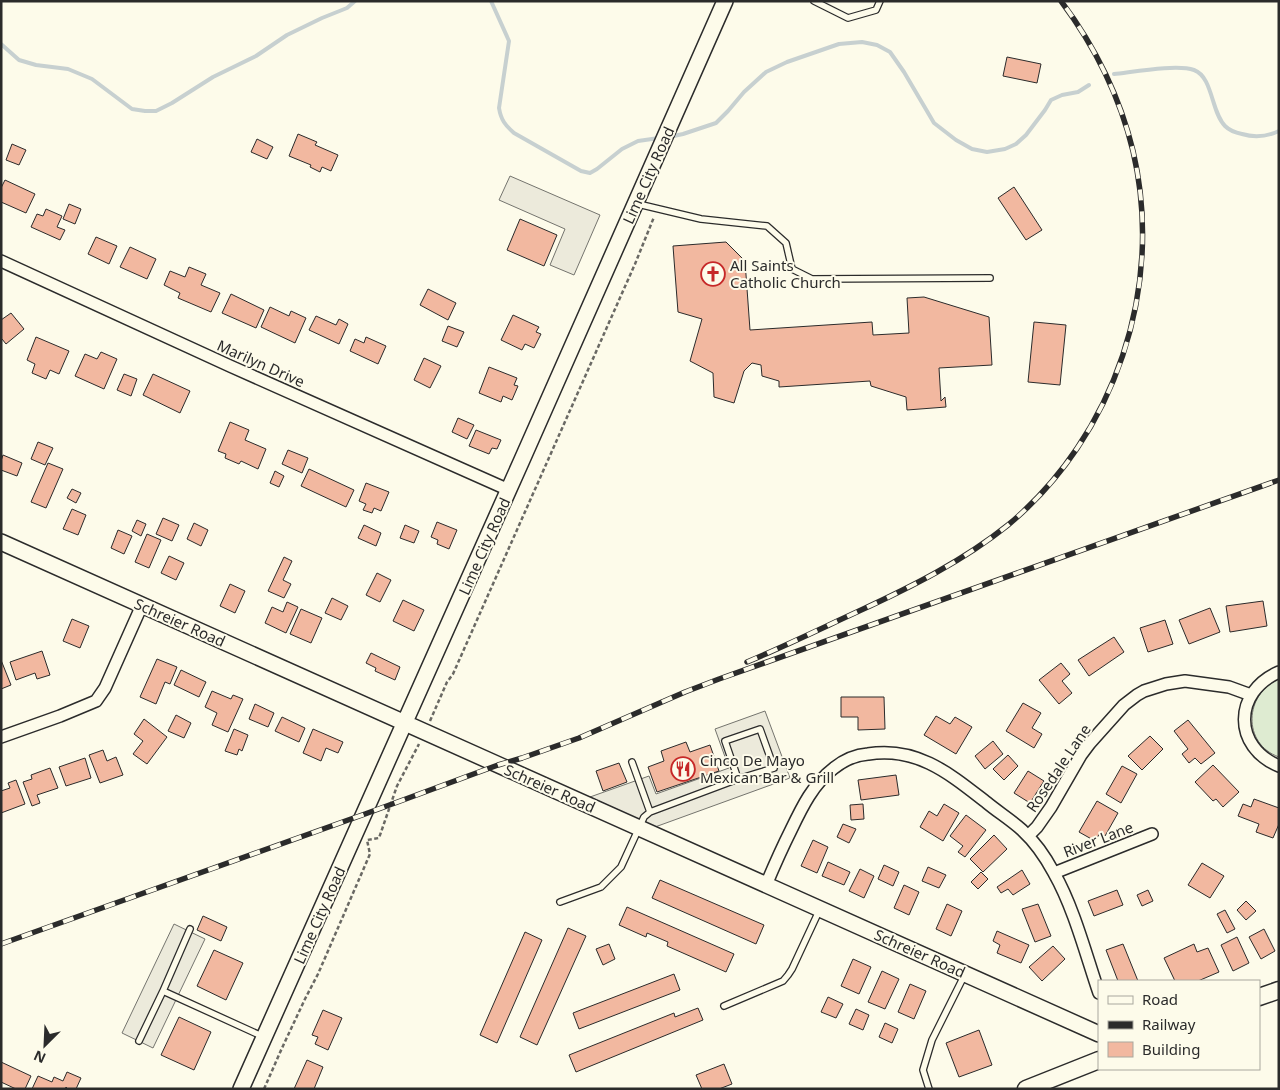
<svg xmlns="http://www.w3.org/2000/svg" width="1280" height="1090" font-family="'Noto Sans',sans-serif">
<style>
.green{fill:#deebd1;stroke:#74746e}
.parking{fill:#eceadb;stroke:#74746e}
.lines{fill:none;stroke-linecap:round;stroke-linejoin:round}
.stream{stroke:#c7d0d0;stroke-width:4}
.building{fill:#f2b8a0;stroke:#2b2b2b}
.service-casing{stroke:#2b2b2b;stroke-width:8}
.minor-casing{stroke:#2b2b2b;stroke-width:14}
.tertiary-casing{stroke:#2b2b2b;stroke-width:18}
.secondary-casing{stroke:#2b2b2b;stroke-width:19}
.path{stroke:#6a6964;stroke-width:2.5;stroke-dasharray:4 2.5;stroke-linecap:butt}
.service{stroke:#fdfbea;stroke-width:5.5}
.minor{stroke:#fdfbea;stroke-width:11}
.tertiary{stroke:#fdfbea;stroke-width:15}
.secondary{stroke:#fdfbea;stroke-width:16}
.rail-casing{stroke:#2b2b2b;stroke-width:5.5}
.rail{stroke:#fdfbea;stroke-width:4;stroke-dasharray:11;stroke-linecap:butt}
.labels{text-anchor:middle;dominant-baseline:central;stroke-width:4;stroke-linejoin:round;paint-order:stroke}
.street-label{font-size:15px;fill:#2b2b2b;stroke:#fdfbea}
.poi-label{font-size:15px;fill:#2b2b2b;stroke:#fdfbea;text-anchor:start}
</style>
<rect width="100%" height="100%" fill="#fdfbea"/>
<path class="green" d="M1279 679V757C1242 744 1244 694 1279 679Z"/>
<path class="parking" d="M510 176 600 215 574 275 550 265 565 229 499 200Z
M765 711 790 778 655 827 590 797 649 776 656 794 729 768 715 729Z
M174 924 205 939 153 1048 122 1033Z"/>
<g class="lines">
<path class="stream" d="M491 1 509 41 499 108C501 120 505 125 514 133L581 171 590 173 597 169 622 149 638 141 659 138
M1 44 19 60 36 65 68 69 92 79 132 109 145 111H156L172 103 213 77 256 56 287 35 322 18 347 8 355 1
M1114 74C1133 72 1177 64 1194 70 1213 77 1211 112 1225 126 1229 130 1237 133 1242 134 1255 138 1266 137 1279 131
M669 137 683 134 716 123 728 111 744 92 766 72 787 62 839 44 862 42 877 45 890 52 904 72 934 123 956 140 972 149 987 152 1005 149 1016 144 1026 135 1045 110 1051 100 1062 95 1078 92 1089 85"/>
</g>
<path class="building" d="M1007 57 1041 64 1037 83 1003 76Z
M298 134 317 142 315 145 338 155 331 171 322 167 320 172 310 167 311 165 289 156Z
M257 139 273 147 267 159 251 152Z
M12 144 26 150 19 165 6 160Z
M5 180 35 194 26 213 1 202V188Z
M1014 187 1042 230 1026 240 998 198Z
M69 204 81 209 75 224 63 219Z
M46 209 62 216 57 227 65 230 60 240 31 227 37 214 43 216Z
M520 219 557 235 544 266 507 250Z
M96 237 117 246 109 264 88 254Z
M726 242 745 261 750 330 872 322 873 335 909 333 907 298 924 297 989 317 992 365 939 368 941 401 945 397 946 407 907 410 906 397 871 386 870 381 779 387V381L762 376 761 365 752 363 744 371 734 403 714 397 713 373 690 361 702 319 678 312 673 246Z
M130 247 156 259 147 279 120 267Z
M189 267 206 274 201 285 220 293 211 312 178 298 180 293 164 285 170 271 185 277Z
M428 289 456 303 448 320 420 305Z
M231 294 264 310 256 328 222 313Z
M270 307 289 316 291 311 306 318 295 343 261 327Z
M11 313 24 329 6 344 2 339H1V320Z
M513 315 539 327 536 332 541 334 534 348 525 344 522 350 501 340Z
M316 316 336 325 339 319 348 324 339 344 309 330Z
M1034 322 1066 325 1060 385 1028 382Z
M448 326 464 332 457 347 442 341Z
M36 337 69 351 59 374 50 370 46 379 32 373 35 364 27 360Z
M366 337 386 346 378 364 350 351 355 339 364 343Z
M101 352 117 359 104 389 75 376 85 354 97 359Z
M424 358 441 366 430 388 414 380Z
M489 367 517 378 514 385 518 386 512 400 503 396 501 402 479 393Z
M124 374 137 379 131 396 117 390Z
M153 374 190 391 180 413 143 395Z
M458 418 474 425 467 439 452 432Z
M230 422 249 430 245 440 266 449 258 469 241 461 239 464 225 458 226 454 218 451Z
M476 430 501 440 497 449 492 448 489 454 469 446Z
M38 442 53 448 45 465 31 459Z
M288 450 308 458 302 473 282 464Z
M3 455 22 463 17 476 1 470V461Z
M48 463 63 469 46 508 31 502Z
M309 469 354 490 346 507 301 486Z
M275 471 284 476 279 487 270 483Z
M366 483 389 492 381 511 374 508 372 513 363 510 366 504 359 501Z
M72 489 81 493 76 503 67 498Z
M72 509 86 515 78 535 63 529Z
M163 518 179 525 172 541 156 534Z
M137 520 146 524 141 536 132 531Z
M437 522 457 530 449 549 437 544 438 540 431 537Z
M194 523 208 530 201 546 187 539Z
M364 525 381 533 376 546 358 538Z
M405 525 419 531 414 543 400 538Z
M118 530 132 536 124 554 111 548Z
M147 534 161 540 149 568 135 562Z
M169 556 184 563 176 580 161 573Z
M284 557 292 561 283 580 291 584 284 598 268 591Z
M377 573 391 580 380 602 366 595Z
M230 584 245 591 235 613 220 606Z
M332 598 348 606 341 620 325 613Z
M403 600 424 610 414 631 393 621Z
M1263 601 1267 626 1230 632 1226 606Z
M287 602 298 607 286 633 265 623 272 607 283 612Z
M1210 608 1220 632 1189 644 1179 620Z
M301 609 322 618 311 643 290 634Z
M72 619 89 626 80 648 63 641Z
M1165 620 1173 644 1148 652 1140 628Z
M1114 637 1124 652 1089 676 1078 660Z
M42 651 50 675 37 679 35 673 16 680 10 662Z
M371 653 400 667 395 680 375 671 376 668 366 663Z
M157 659 177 667 170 684 165 682 156 704 140 697Z
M1 660 11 685 1 689Z
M1061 663 1070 674 1062 681 1072 693 1059 704 1039 680Z
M181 670 206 682 199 697 174 685Z
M212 691 231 699 233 695 243 699 228 732 212 725 217 713 205 707Z
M841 697H884L885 729 858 730V717H841Z
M1023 703 1041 713 1032 728 1042 734 1034 748 1006 731Z
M255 704 274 713 268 727 249 719Z
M176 715 191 723 184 738 168 731Z
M936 716 950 724 955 717 972 727 956 754 924 735Z
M282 717 305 728 299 742 275 731Z
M144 719 167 737 147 764 133 754 143 741 134 734Z
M1188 720 1215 753 1201 764 1195 758 1189 763 1182 754 1188 749 1174 731Z
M234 729 248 735 242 751 239 749 237 755 225 751Z
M313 729 343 742 338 753 326 748 321 761 303 753Z
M1150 736 1163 749 1142 770 1128 756Z
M993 741 1003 754 985 769 975 756Z
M686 742 690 752 710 745 719 771 657 792 648 767 664 761 661 751Z
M103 750 107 761 116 757 123 775 100 783 89 755Z
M1008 755 1018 766 1004 780 993 769Z
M85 758 91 778 66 786 59 767Z
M619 763 627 782 603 791 596 771Z
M1213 765 1239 792 1223 807 1216 799 1213 801 1195 782Z
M1122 766 1137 774 1121 803 1106 794Z
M50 768 58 788 37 795 40 803 32 806 23 782 32 779 31 775Z
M1028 771 1044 781 1030 803 1014 793Z
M896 775 899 795 861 800 858 780Z
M16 780 25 804 1 813V791L10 788 8 783Z
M1254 799 1279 808V824L1273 838 1256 832 1259 824 1238 816 1243 804 1251 807Z
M1097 801 1118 813 1105 836 1100 833 1095 841 1079 832Z
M863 804 864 819 851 820 850 805Z
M944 804 959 813 943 841 920 827 929 811 937 816Z
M966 815 986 830 965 857 958 852 963 846 950 836Z
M843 824 856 829 849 843 837 837Z
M994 835 1007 849 983 872 970 859Z
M813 840 828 847 817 873 801 866Z
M828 862 850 872 844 885 822 876Z
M1202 863 1224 876 1210 898 1188 885Z
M884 865 899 872 893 886 878 879Z
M928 867 946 875 939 888 922 881Z
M860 869 874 876 864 898 849 891Z
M1022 870 1030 884 1013 895 1008 889 1001 893 997 887Z
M981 872 988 879 978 889 971 882Z
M660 880 764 925 756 944 652 898Z
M904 885 919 892 909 915 894 908Z
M1117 890 1123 905 1094 916 1088 901Z
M1148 890 1153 901 1142 906 1137 895Z
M1246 901 1256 911 1246 920 1237 910Z
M947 904 962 911 951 936 936 929Z
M1038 904 1051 936 1035 942 1022 909Z
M627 907 734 954 726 972 667 946 668 942 647 933 646 937 619 925Z
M1225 910 1235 929 1227 933 1217 914Z
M203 916 227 927 221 941 197 930Z
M568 928 586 936 537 1045 520 1037Z
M1264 929 1275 951 1261 959 1249 937Z
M997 931 1029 945 1021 963 997 953 1000 945 993 941Z
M525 932 542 940 497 1043 480 1035Z
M1237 937 1249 963 1233 971 1221 945Z
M609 944 615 959 603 965 596 949Z
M1123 944 1138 981H1118L1106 950Z
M1194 944 1197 952 1208 948 1219 972 1198 981H1175L1164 958Z
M1053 946 1065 959 1042 981 1029 967Z
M214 950 243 963 226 1000 197 986Z
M853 959 871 967 859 994 841 986Z
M882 971 899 979 885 1009 868 1002Z
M674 974 680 990 579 1029 573 1013Z
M910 984 926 991 914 1019 898 1012Z
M828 997 843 1004 836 1018 821 1012Z
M698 1008 703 1020 576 1072 569 1055 674 1013 675 1017Z
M856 1009 869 1015 863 1030 849 1024Z
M323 1010 342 1018 328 1050 315 1044 318 1037 312 1035Z
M179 1017 211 1032 194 1070 161 1055Z
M885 1023 898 1029 892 1043 879 1037Z
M979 1030 992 1065 959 1077 946 1043Z
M307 1060 323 1067 314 1089H294Z
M1 1062 31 1076 25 1089H16L1 1082Z
M724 1064 732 1084 719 1089H702L696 1075Z
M67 1072 81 1078 76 1089H68L66 1087 65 1089H32L38 1076 52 1082 54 1077 63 1081Z"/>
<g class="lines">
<g class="service-casing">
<path id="service" d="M814 1 848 18 876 10 880 1
M638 204 701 219 767 226 786 243 792 269 812 279 990 278
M632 762 650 812
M560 902 601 887 621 867 644 817 650 812 738 779 774 768 760 729 725 741 738 779
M163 991 190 929
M724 1006 783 981 788 975 792 969 819 911
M139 1041 163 991 264 1037
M929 1089 923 1070 932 1040 965 974"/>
</g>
<g class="minor-casing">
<path id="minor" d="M1 261 230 366 509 490
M1279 672C1233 692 1233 747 1279 766
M1 737 60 716 96 701 105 688 142 605
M1028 836 1037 827 1051 807 1081 755 1090 743 1124 705 1137 695 1144 691 1166 684 1185 681 1229 687 1251 695
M1054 873 1152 834
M766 885C774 866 782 848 791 830 802 807 813 784 834 768 844 760 855 755 868 754 917 746 950 774 986 802 998 812 1011 820 1022 830 1035 842 1046 858 1054 873 1074 908 1086 955 1099 993"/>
</g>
<g class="tertiary-casing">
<path id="tertiary" d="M1 542 1099 1034
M241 1089C405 727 564 364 725 1"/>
</g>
<g class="secondary-casing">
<path id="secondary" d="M1259 997 1279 990
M1026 1089 1099 1060"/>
</g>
<path class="path" d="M430 721 447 682 453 674 635 264 654 217
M264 1089 282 1048 305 999 318 974 370 854 367 840 379 838 397 786 419 744"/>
<use href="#service" class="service"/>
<use href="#minor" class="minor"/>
<use href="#tertiary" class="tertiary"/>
<use href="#secondary" class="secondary"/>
<g class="rail-casing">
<path id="rail" d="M747 662C785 646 822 628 859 611 911 587 963 561 1008 525 1115 436 1165 287 1133 151 1120 97 1094 45 1061 1
M1 944 365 814 498 765 522 758 579 738 685 692 719 679 1279 480"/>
</g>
<use href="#rail" class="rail"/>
</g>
<defs>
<g id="church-ring" transform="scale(1.25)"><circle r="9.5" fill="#fdfbea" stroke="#c62828" stroke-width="1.5"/><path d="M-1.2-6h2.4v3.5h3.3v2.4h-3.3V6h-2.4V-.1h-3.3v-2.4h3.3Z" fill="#c62828"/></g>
<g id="restaurant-ring" transform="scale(1.25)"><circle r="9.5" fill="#fdfbea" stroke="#c62828" stroke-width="1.5"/><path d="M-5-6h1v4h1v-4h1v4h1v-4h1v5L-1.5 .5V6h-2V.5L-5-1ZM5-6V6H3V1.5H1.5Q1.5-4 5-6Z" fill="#c62828"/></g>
</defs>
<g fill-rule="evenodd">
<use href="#church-ring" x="713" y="274"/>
<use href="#restaurant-ring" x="683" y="769"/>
</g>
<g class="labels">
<g class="street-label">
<text transform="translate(648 175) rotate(-66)">Lime City Road</text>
<text transform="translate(261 363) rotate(24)">Marilyn Drive</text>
<text transform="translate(484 546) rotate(-66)">Lime City Road</text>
<text transform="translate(180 622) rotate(24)">Schreier Road</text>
<text transform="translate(1058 768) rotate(-56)">Rosedale Lane</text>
<text transform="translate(550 788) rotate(24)">Schreier Road</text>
<text transform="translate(1098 839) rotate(-21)">River Lane</text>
<text transform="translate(319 915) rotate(-66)">Lime City Road</text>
<text transform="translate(920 953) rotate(24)">Schreier Road</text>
</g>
<g class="poi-label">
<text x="730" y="265">All Saints<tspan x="730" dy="17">Catholic Church</tspan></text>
<text x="700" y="760">Cinco De Mayo<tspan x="700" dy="17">Mexican Bar &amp; Grill</tspan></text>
</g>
</g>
<rect width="1280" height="1090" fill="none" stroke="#2b2b2b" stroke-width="5"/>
<rect x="1098" y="980" width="162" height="90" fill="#fdfbea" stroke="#a9a89e"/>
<rect x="1108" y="996" width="25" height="8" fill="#fdfbea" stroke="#a9a89e"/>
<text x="1142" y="1005" font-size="15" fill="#2b2b2b">Road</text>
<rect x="1108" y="1021" width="25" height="8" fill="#2b2b2b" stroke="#a9a89e"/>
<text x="1142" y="1030" font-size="15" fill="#2b2b2b">Railway</text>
<rect x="1108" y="1042" width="25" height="15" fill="#f2b8a0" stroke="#a9a89e"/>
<text x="1142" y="1055" font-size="15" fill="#2b2b2b">Building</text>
<g transform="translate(45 1045) rotate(204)" stroke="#fdfbea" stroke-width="4" paint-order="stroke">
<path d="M0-4L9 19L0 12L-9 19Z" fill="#2b2b2b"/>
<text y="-8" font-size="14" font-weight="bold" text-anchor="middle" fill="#2b2b2b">N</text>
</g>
</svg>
